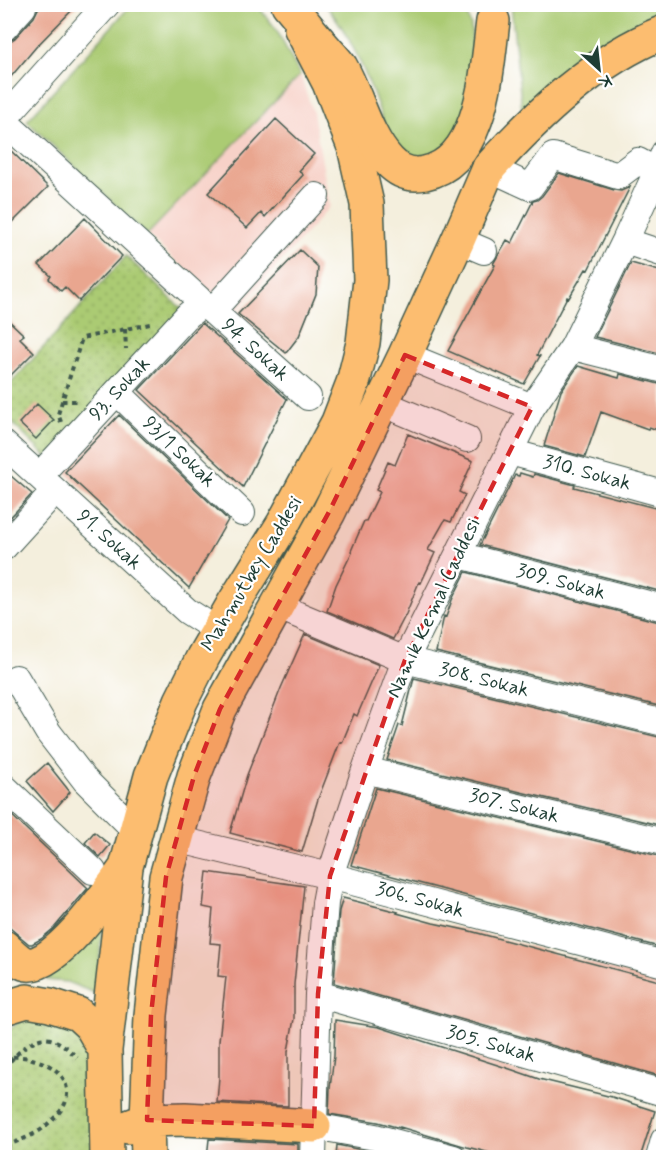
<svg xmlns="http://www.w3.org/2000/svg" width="668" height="1162" font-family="Mynerve,sans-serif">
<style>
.built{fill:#f7d1c8}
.green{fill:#abcb73;stroke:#658454;stroke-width:1.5}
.park{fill:url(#park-dots);stroke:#658454;stroke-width:1.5}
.building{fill:#e9a68f}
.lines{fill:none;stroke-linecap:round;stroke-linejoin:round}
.minor-casing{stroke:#3f584d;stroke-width:28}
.major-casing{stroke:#3f584d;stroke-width:36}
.highway-casing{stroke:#3f584d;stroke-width:36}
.path{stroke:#3f584d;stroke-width:4;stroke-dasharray:4.5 4.5;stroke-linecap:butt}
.minor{stroke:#fff;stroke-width:26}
.major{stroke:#fcbd6f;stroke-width:33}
.highway{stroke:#fcbd6f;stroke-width:33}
.marked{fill:#d62828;fill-opacity:0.2;stroke:#d62828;stroke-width:4.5;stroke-dasharray:12 8;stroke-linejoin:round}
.labels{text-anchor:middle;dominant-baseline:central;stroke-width:4.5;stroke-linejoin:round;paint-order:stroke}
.street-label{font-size:20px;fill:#1f3d34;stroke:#fff}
</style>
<defs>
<pattern id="park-dots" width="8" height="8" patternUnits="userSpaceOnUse" patternTransform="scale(1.5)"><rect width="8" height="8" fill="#abcb73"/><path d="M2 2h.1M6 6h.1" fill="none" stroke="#8ba65f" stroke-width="1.8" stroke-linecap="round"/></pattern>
</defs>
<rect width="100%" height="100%" fill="#fff"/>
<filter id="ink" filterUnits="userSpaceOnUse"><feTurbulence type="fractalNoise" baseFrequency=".0167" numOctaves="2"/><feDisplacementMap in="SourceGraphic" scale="12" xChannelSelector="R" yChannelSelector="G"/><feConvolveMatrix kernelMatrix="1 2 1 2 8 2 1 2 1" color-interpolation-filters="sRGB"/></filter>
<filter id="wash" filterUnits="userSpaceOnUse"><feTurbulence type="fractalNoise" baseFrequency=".008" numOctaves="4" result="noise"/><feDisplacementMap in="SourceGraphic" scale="24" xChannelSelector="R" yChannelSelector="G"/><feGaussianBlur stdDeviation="1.35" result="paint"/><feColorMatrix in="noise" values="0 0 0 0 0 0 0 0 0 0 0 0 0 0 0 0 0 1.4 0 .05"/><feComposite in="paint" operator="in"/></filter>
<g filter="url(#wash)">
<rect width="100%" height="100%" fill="#f4efdd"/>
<path class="built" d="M300 75 313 112 330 206 235 314 147 235Z"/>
<path class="green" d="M131 5H257L276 29 300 75 147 235 27 121Z
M325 5H464L471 26 475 81 454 145 419 159C410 156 401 153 395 145 386 134 380 112 375 98 364 69 346 27 325 5Z
M511 5H663V19L522 111Z
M102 923 97 994 67 982 47 980C51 972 59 969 66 964 80 952 92 938 102 923Z"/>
<path class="park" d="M126 256 183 310 47 458 5 416V390Z
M34 1018 64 1021 89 1043 97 1157H5L4 1035 21 1020Z"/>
<g id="blocks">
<path class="building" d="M42 4H78L36 47 4 85V43L9 42 15 38 34 17 38 9Z
M276 119 314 154 299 171 303 175 265 217 261 213 247 228 208 193Z
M4 144 48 187 4 231Z
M559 173 614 190 621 191 630 187 588 270 586 269 569 298 567 297 537 355 540 356 524 384 448 351 495 265 493 264 507 240 512 243 533 201 537 200 542 196Z
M85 218 122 256 79 301 65 287 61 291 49 279 51 276 39 265Z
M300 250 318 267 316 294 299 336 286 353 238 314Z
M631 263 663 272V354L595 337Z
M4 316 24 335 20 338 34 352 4 382Z
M202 323 287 399 243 487 139 390Z
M578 366 619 378 620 374 663 385V432L649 427 648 429 601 412 585 457 544 446 561 391Z
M37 404 54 420 36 439 19 423Z
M119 415 228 520 189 588 65 472Z
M408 434 473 461 459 492 465 495 451 522 445 520 428 550 435 553 421 583 419 582 406 614 393 639 327 611 336 585 352 552 351 551 364 521H366L380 492 376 490 388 462 395 465Z
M4 470 32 494 4 524Z
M520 473 533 477 534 474 575 485 574 487 663 510V592L480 545 515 475 519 476Z
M466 572 663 623V707L436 652 444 616 446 617 452 600Z
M305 634 379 665 357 716 354 714 342 743 340 742 318 799 302 852 230 833 247 775 281 688Z
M414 678 663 738V826L387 760 399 725 402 726Z
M47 763 70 792 53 811 27 781Z
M376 788 663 857V948L351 865Z
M4 808 88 888 54 928 41 939 32 944H29L4 923Z
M94 832 110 845 100 857 85 843Z
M207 872 304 886 294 984V1019L288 1051V1106L217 1102 219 1077V1041L226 977 218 976 221 944 210 943 213 909 203 907Z
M343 898 398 912 397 913 433 923 470 931 663 982V1077L334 983 339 911Z
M335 1020 379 1027 510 1069 539 1079 612 1097 655 1111 640 1158H510L467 1147 400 1127V1128L378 1122 329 1114 330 1088 334 1056Z
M209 1139 298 1144V1158H207Z
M337 1145 372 1152 392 1157 336 1158Z"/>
</g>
</g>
<g filter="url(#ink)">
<use href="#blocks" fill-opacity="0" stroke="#3f584d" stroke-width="1.5"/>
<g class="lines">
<g class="minor-casing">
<path id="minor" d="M4 28 23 7
M4 119 107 4
M4 121 203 303 308 397
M489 168 530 187 553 156 618 176 638 161 657 171 664 153
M458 240 484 251
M625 241 664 254
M212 311 316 196
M573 347 664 370
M405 355 532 407
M117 392 242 513
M382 403 467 439
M4 444 187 611 217 630
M510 452 664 494
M39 476 188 315 203 303
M4 547 55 491
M459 555 664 608
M277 606 405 660 664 723
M16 678 48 732 85 780 136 831
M365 770 664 842
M4 787 93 871
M176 839 330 876 664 964
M318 994 664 1093
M314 1126 375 1137 454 1158
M313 1158 318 994 325 903 330 876 365 770 405 660 532 407 573 347 625 241 657 171 664 173
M659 1158 664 1140"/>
</g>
<g class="major-casing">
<path id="major" d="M4 947C11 953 18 962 27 964 56 968 109 891 125 869
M4 1008 27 1001 50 1005 78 1014 91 1026 105 1050
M128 1127 147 1120 185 1119 314 1126
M107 1158 105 1050 126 867 151 776 181 701 203 657 234 603 283 524 338 422 353 383 363 343 370 280 367 204 354 147 329 83 301 29
M148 1158 147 1120 151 1015 166 877 194 776 220 709 329 512 405 355 458 240 489 168"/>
</g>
<g class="highway-casing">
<path id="highway" d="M288 4C300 18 311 32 323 46 329 53 336 60 341 67 358 97 365 135 389 161 399 172 411 176 425 173 483 162 487 68 493 21
M489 168C538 114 594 60 664 32"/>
</g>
<path class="path" d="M125 329 126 349
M62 401H77
M61 422 58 414 82 338 150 324
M4 1057C13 1057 24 1056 32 1059 52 1064 72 1077 66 1101 63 1111 50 1122 42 1129 31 1137 17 1141 4 1147
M4 1068C30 1039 46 1024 77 1058"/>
<use href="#minor" class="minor"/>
<use href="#major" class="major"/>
<use href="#highway" class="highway"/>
</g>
</g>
<path class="marked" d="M405 355 532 407 405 660 330 876 318 994 314 1126 147 1120 151 1015 166 877 194 776 220 709 329 512Z"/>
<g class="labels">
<g class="street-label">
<text transform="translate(255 350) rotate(42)">94. Sokak</text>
<text transform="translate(120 389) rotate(-47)">93. Sokak</text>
<text transform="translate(179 452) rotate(44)">93/1 Sokak</text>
<text transform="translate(587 473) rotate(15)">310. Sokak</text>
<text transform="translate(109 540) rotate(42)">91. Sokak</text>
<text transform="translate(252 574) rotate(-59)">Mahmutbey Caddesi</text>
<text transform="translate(561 582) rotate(15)">309. Sokak</text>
<text transform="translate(434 608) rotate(-65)">Namık Kemal Caddesi</text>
<text transform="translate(484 680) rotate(14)">308. Sokak</text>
<text transform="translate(514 806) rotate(14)">307. Sokak</text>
<text transform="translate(420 900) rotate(15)">306. Sokak</text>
<text transform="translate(491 1044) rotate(16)">305. Sokak</text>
</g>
</g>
<rect width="668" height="1162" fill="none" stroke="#fff" stroke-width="24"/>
<g transform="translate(599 69) rotate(153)" stroke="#ffffff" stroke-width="4.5" paint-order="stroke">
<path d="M0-4.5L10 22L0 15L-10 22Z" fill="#1f3d34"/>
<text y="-9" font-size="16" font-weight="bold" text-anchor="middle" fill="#1f3d34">K</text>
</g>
</svg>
